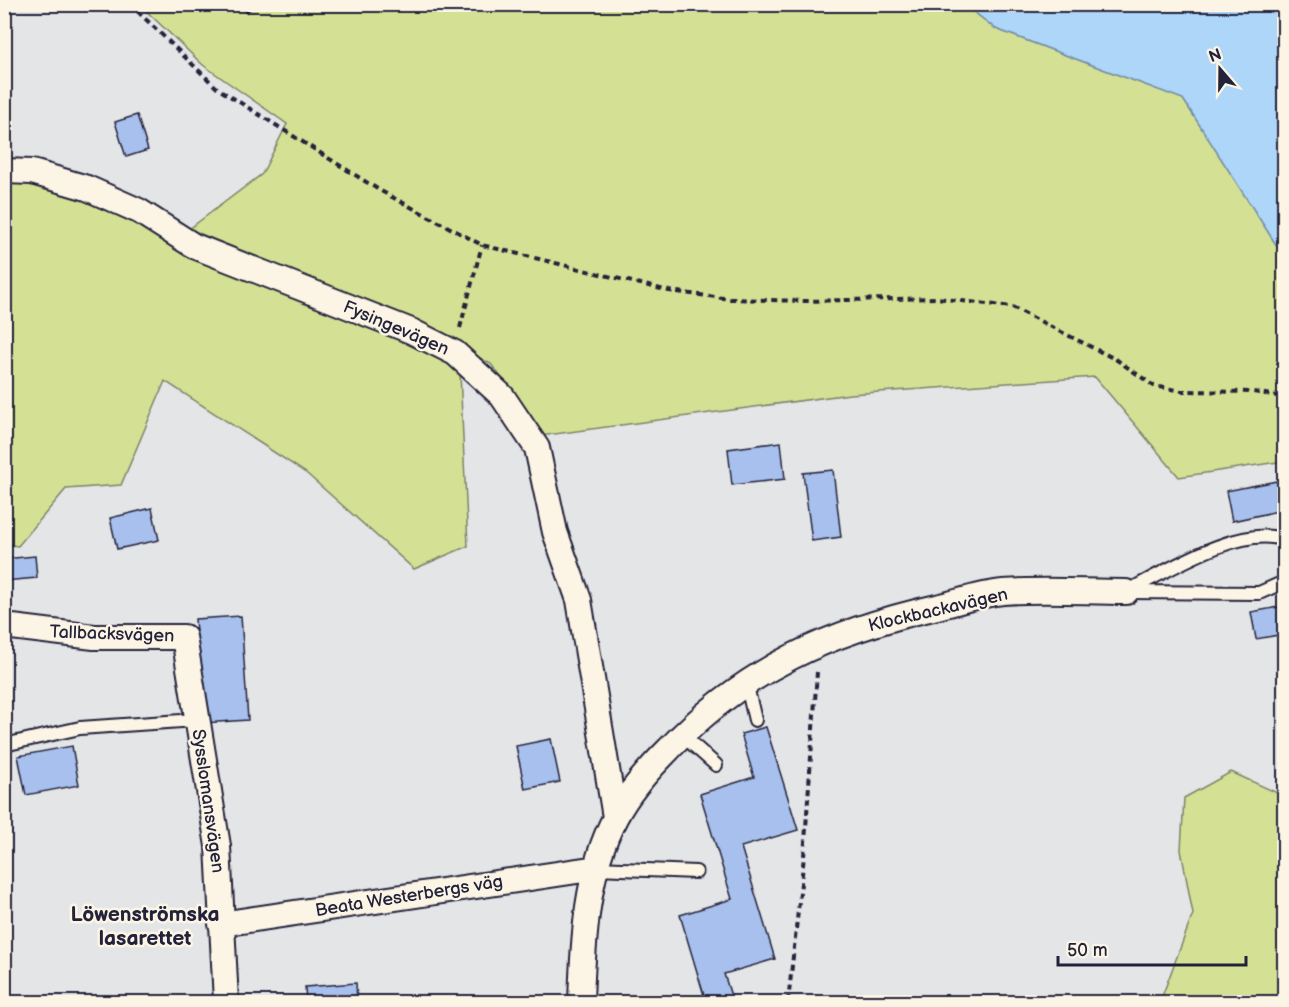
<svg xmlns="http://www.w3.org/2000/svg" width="1289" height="1007" font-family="'Balsamiq Sans',sans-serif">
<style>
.green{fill:#d4e194;stroke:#7b8268;stroke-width:1.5}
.water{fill:#add6f8;stroke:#758eac;stroke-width:1.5}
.building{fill:#a8c0ed;stroke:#22223b;stroke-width:1.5}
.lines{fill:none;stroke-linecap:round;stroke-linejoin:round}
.lane-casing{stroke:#22223b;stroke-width:16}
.street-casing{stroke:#22223b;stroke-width:28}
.path{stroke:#22223b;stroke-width:4;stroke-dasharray:6 4.5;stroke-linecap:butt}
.lane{stroke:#fcf5e5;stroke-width:12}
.street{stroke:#fcf5e5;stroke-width:24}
.labels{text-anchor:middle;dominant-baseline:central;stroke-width:5;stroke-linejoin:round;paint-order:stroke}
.street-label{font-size:18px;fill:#22223b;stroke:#fcf5e5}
.quarter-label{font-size:21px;font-weight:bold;fill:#22223b;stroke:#fcf5e5}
</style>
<rect width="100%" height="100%" fill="#e3e5e7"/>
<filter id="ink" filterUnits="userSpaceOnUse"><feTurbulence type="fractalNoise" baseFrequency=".0167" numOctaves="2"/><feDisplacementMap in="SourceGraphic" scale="12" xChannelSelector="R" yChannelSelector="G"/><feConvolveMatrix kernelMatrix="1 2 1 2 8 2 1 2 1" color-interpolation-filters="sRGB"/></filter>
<g filter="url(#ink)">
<path class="green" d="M140 5H965L996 29 1183 99 1284 257V461L1179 477 1095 377 850 394 540 436 514 394 491 364 416 323 189 229 262 174 287 124 203 65Z
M4 181 39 183 89 197 412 337 460 373 468 546 414 569 306 473 165 381 121 485 66 489 18 546 5 544Z
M1231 772 1284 796V1002H1160L1193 914 1181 850 1184 798Z"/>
<path class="water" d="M965 5H1284V257L1183 99 996 29Z"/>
<path class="building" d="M137 115 148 150 126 157 115 122Z
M781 442 785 479 732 485 728 449Z
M833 470 841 537 812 541 803 473Z
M1277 481 1283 510 1232 521 1226 491Z
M152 508 159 540 117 549 110 518Z
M35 556 37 578 4 581V559Z
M1284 606V634L1256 639 1251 612Z
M241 616 248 720 203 723 195 619Z
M766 727 798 830 741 847 775 959 724 974 733 1002H706L680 915 732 899 700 794 754 777 741 734Z
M551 739 560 782 525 789 516 746Z
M72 746 79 785 26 795 18 756Z
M356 983 357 1002H306L305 987Z"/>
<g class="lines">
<g class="lane-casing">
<path id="lane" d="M1126 592C1165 572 1242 523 1284 540
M1127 592 1259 593 1284 582
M746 682 755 720
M682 735 716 765
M4 745 80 728 196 720
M597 868 696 872"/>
</g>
<g class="street-casing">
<path id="street" d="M4 171 32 172 87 188 139 211 194 246 411 331 455 353 502 396 537 448 555 532 579 600 615 817
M4 626 94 637H184L218 846 226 1002
M221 924 597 868
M581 1002C583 942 586 871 616 816 629 791 649 769 669 749 744 669 831 631 937 607 958 602 981 594 1003 592 1044 589 1085 592 1126 592"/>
</g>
<path class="path" d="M130 4 217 88 379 190 482 245 669 291 731 299 804 301 937 298 1012 307 1117 360 1154 386 1182 391 1253 392 1284 397
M245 12 254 4
M460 328 482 245
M788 1002 804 856 817 672"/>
<use href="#lane" class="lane"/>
<use href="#street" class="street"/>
</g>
</g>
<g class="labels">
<g class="street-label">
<text transform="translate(396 328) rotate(23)">Fysingevägen</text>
<text transform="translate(938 610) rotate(-13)">Klockbackavägen</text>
<text transform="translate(112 634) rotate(2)">Tallbacksvägen</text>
<text transform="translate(208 801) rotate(82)">Sysslomansvägen</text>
<text transform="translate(409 896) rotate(-9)">Beata Westerbergs väg</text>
</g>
<g class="quarter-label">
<text x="145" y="914">Löwenströmska<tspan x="145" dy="24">lasarettet</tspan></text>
</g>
</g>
<rect width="1289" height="1007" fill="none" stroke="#fcf5e5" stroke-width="24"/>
<rect x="12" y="12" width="1265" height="983" fill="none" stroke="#22223b" stroke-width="2" filter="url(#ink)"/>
<g transform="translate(1220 69) rotate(340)" stroke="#fcf5e5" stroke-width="4.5" paint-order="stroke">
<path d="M0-4.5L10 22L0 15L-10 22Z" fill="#22223b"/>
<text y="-9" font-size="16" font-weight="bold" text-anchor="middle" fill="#22223b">N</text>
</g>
<path d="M1058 956v9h188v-9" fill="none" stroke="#22223b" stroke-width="3"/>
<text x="1067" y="956" font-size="18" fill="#22223b" stroke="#fcf5e5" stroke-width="4.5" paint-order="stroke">50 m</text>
</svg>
